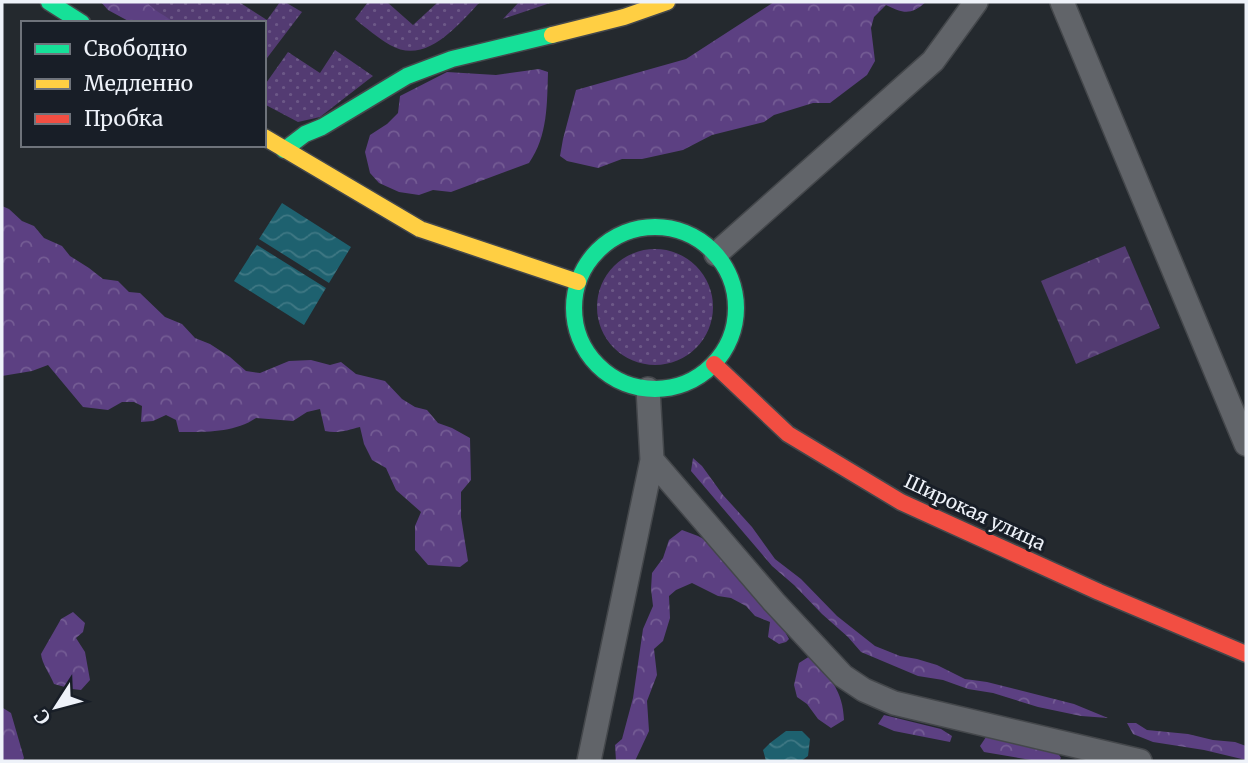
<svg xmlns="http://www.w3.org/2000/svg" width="1248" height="763" font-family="Merriweather,serif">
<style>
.grass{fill:url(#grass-dots)}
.forest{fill:url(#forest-crowns)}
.park{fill:url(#park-crowns)}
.water{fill:url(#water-waves)}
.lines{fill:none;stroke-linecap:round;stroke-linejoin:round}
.street-casing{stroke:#44474b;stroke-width:26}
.fast-casing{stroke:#44474b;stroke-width:19}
.slow-casing{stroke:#44474b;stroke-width:19}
.jam-casing{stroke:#44474b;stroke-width:19}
.street{stroke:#616469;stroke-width:23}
.fast{stroke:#16e098;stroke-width:16}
.slow{stroke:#ffcf43;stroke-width:16}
.jam{stroke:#f24e42;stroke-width:16}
.labels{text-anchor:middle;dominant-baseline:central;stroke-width:6;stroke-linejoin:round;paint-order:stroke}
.street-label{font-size:19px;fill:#eef2f9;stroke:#181e27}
</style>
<defs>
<pattern id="grass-dots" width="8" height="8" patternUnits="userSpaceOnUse" patternTransform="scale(1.75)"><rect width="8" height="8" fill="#533b72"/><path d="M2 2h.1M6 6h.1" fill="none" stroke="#6c5887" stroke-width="1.8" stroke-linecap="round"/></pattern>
<pattern id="forest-crowns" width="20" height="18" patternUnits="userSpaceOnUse" patternTransform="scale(1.75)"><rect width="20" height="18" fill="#5c4082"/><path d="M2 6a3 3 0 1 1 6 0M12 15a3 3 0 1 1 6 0" fill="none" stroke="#745c94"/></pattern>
<pattern id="park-crowns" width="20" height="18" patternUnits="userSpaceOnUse" patternTransform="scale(1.75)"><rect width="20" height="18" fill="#533b72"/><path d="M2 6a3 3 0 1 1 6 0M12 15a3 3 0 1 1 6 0" fill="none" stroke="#6c5887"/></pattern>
<pattern id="water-waves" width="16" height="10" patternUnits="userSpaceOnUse" patternTransform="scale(1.75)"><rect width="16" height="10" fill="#1e616f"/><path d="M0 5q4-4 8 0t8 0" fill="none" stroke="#3f7884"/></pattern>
</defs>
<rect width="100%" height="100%" fill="#24292e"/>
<path class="grass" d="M100 2H239L267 20 280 2H285L302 12 264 62V23H134Z
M368 2H387L413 25 438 2H480C458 25 426 66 390 45 378 38 366 28 355 19Z
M519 2H553L503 19Z
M335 50 373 76 320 117 298 122 264 104V86L288 52 320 73Z
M597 307a58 58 0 1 1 116 0a58 58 0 1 1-116 0Z"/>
<path class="forest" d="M101 2H147C155 12 164 14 174 23H132L108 10Z
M774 2H926C911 15 904 14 886 5L874 17 871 28 875 61 867 75 830 103H813L774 115 764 122 712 135 683 150 642 159H622L598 168 567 161 560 156 563 139 576 90 686 59Z
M539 69 548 72C547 103 548 136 529 163L451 192 433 190 419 195 399 192 379 183 370 173 365 152 370 135 387 124 398 113 400 96 447 72 496 75Z
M2 206 9 209 22 221 34 226 44 238 62 246 70 256 89 268 103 279 118 281 129 292 140 293 165 317 182 324 195 338 210 344 230 357 246 371 260 373 289 361 311 360 330 365 341 362 356 374 385 381 402 399 415 407 427 410 438 423 452 428 470 438 471 480 461 492V517L468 561 460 567 428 565 415 550V526L421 512 396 490 386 468 372 460 364 444 360 427C348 430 338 434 325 431L320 409 307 412 293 421 256 418C234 433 205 432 179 432L176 420 166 415 153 421 141 422 142 406 134 402H122L108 410 83 407 48 365 32 371 2 376Z
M693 458 702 466 723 495 752 527 775 559 801 579 837 616 875 646 900 656 917 659 937 665 965 679 987 682 1074 704 1108 718 1081 716 1038 707 993 693 968 689 943 680 918 676 861 652 848 637 822 614 794 585 772 566 691 471Z
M682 530 698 536 711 543 779 621 789 639 786 642 779 644 768 637 770 622 755 616 746 606 731 598 718 596 692 583 676 590 669 596 670 618 663 641 654 649 657 675 647 701 649 731 635 761H616L615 745 622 739 633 698 643 629 653 606 651 589 652 573 663 558 669 540Z
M73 612 85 623 83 632 76 638 85 652 90 680 81 690 72 689 54 684C50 674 42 664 41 654L61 619Z
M810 656C830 677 843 691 844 720L831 728 818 719 807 704 797 697 794 685 799 663Z
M3 708 11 713 24 758 22 761H2V709Z
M884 715 941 729 952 736 950 742 894 731 878 724Z
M1127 723H1136L1147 730 1188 734 1213 740 1235 742 1246 746V760L1204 750 1153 742 1133 734Z
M986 737 1056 750 1061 758 1059 761H1037L984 752 980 746Z"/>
<path class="park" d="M1125 246 1160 328 1076 364 1041 281Z"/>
<path class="water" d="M282 203 351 247 329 283 259 239Z
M257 245 326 288 304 325 234 281Z
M786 731H802L810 739 808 756 801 761H766L763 750 770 743Z"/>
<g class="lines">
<g class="street-casing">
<path id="street" d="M1062 2 1246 444
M716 254 933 61 976 2
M652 460 774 602 843 676 864 690 894 703 1140 761
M589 761 652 460 648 389"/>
</g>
<g class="fast-casing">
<path id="fast" d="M49 2 82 23
M284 150 305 134 322 127 407 76 452 59 552 35
M574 308a81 81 0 1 1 162 0a81 81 0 1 1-162 0Z"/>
</g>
<g class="slow-casing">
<path id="slow" d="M552 35 624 17 667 2
M264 137 420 229 578 282"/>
</g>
<g class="jam-casing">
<path id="jam" d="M714 364 788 434 901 502 1099 592 1246 654"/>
</g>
<use href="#street" class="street"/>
<use href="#fast" class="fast"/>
<use href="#slow" class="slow"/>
<use href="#jam" class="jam"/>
</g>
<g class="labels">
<g class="street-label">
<text transform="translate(975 512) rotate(25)">Широкая улица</text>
</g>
</g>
<rect width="1248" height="763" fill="none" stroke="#eef2f9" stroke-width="7"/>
<rect x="21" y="21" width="245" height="126" fill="#181e27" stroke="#6e737b" stroke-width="2"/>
<rect x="35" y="44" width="35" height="10" fill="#16e098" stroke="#6e737b" stroke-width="2"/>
<text x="84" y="56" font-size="21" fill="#eef2f9">Свободно</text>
<rect x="35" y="79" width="35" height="10" fill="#ffcf43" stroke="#6e737b" stroke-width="2"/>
<text x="84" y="91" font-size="21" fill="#eef2f9">Медленно</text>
<rect x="35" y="114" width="35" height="10" fill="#f24e42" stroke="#6e737b" stroke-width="2"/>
<text x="84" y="126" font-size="21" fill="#eef2f9">Пробка</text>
<g transform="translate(56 707) rotate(234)" stroke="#181e27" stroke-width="5" paint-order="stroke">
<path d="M0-5L12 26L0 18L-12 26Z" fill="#eef2f9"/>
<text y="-10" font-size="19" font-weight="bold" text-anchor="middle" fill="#eef2f9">С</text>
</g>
</svg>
